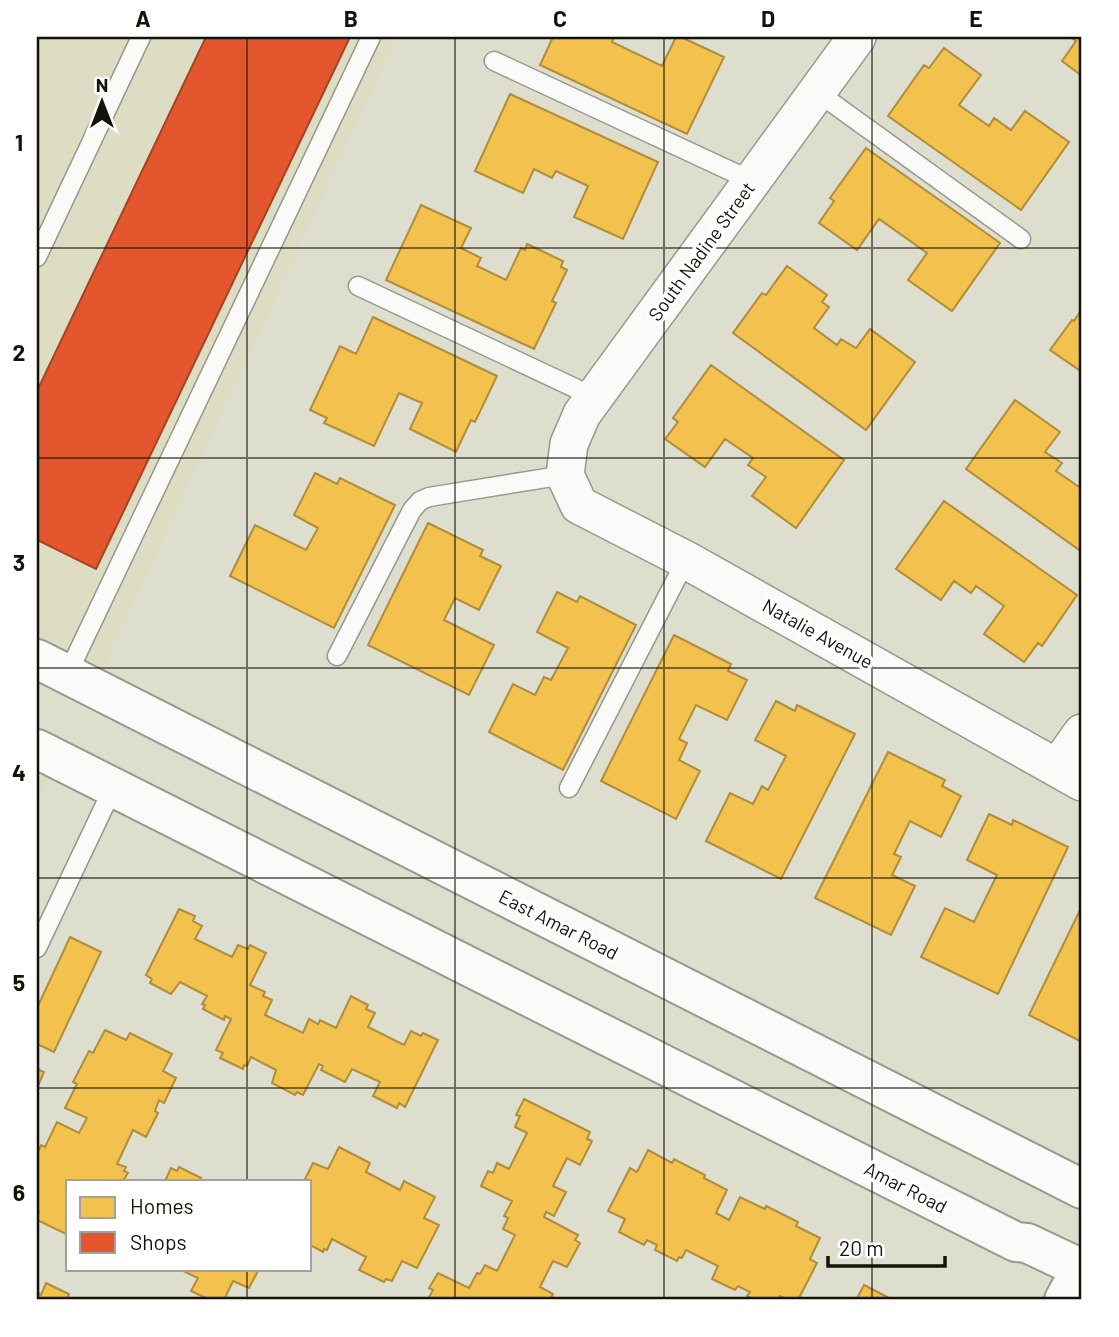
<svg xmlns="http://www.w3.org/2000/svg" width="1119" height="1337" font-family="Barlow,sans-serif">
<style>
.built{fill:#dcddc2}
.homes{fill:#f2c14e;stroke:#af8d3a;stroke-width:2}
.shops{fill:#e4572e;stroke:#a54323;stroke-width:2}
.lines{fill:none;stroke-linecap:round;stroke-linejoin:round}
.service-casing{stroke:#98988b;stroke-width:21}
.minor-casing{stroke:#98988b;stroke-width:40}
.secondary-casing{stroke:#98988b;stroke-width:42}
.primary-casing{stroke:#98988b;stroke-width:42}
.service{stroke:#fafaf8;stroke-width:18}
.minor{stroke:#fafaf8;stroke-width:37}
.secondary{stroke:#fafaf8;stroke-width:38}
.primary{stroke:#fafaf8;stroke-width:38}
.grid{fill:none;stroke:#13130a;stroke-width:2;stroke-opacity:0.55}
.labels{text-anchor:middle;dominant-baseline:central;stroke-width:7;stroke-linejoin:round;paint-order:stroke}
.street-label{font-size:19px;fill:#13130a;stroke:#fff}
.neatline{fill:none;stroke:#13130a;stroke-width:2.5}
.grid-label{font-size:23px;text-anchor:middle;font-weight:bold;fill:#13130a}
</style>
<rect width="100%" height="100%" fill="#dedece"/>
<path class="built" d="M37 37H397L94 688 37 659Z
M37 749 58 760 37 805Z"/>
<path class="homes" d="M553 37H614L612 42 662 66 676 37H681L724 57 687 134 540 65Z
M1070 37H1082V76L1062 61 1076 41Z
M944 48 981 75 959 105 989 126 994 118 1011 130 1025 111 1069 142 1021 210 888 116 924 65 929 68Z
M510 94 658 162 623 239 574 217 588 186 556 171 552 178 534 169 523 193 475 171Z
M866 148 1000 243 952 311 908 280 927 253 879 219 857 250 819 223 834 201 830 198Z
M421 205 471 228 461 248 481 258 477 266 506 280 521 248 525 250 527 244 563 261 561 267 567 270 552 301 556 303 534 349 386 280Z
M787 266 827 295 822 302 829 307 814 328 837 345 841 339 856 348 870 329 915 362 866 430 733 333 762 293 766 295Z
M1082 309V372L1050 350 1072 320 1074 321Z
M373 317 497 376 475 422 471 420 456 452 410 429 422 403 399 393 374 446 324 423 327 418 310 410 340 346 356 354Z
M711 365 844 460 796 528 752 496 766 477 748 465 753 458 725 439 705 467 665 439 678 422 673 418Z
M1015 400 1060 432 1045 452 1062 463 1056 471 1082 489V552L966 469Z
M315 473 337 484 340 478 395 505 334 628 230 576 255 525 306 550 318 528 294 515Z
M944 501 1077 595 1042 646 1038 643 1024 662 984 634 1004 606 976 586 971 593 954 581 941 600 896 569Z
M428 523 483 550 480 556 501 566 479 610 455 598 444 620 494 645 469 695 368 645Z
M557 592 577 602 580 596 636 625 563 770 489 732 513 684 535 695 544 677 551 680 568 648 537 632Z
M674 635 731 664 728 671 747 680 727 720 696 705 679 739 687 743 679 760 700 771 676 819 601 781Z
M776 701 795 711 797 705 855 734 781 879 706 841 730 793 753 804 762 786 768 790 786 756 755 740Z
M888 752 945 780 942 786 961 796 941 837 910 821 894 854 901 857 892 875 915 886 891 935 815 898Z
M989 814 1012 825 1013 820 1068 847 998 994 921 957 945 908 974 922 997 875 967 860Z
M1082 906V1042L1029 1015Z
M179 909 195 916 193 921 202 926 195 939 232 957 238 945 248 949 250 945 266 953 250 985 265 992 263 996 272 1000 265 1015 303 1033 309 1019 318 1024 320 1020 336 1028 351 996 368 1005 366 1009 375 1013 368 1027 404 1045 411 1031 421 1036 423 1033 438 1040 405 1107 399 1103 397 1108 373 1096 380 1082 352 1069 345 1082 321 1070 323 1066 319 1064 303 1095 297 1092 295 1095 272 1083 276 1070 251 1057 247 1066 244 1065 243 1069 220 1058 223 1053 216 1050 231 1019 225 1016 224 1020 203 1009 205 1005 202 1004 207 996 180 982 171 994 150 983 152 979 146 975Z
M70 937 101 952 54 1052 37 1044V1008Z
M105 1030 126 1040 130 1033 172 1054 163 1071 176 1078 164 1103 159 1100 155 1111 158 1113 146 1137 133 1130 117 1164 126 1167 124 1171 128 1173 123 1181H68V1235L37 1220 39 1211 37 1210V1154L41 1145 45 1147 57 1122 79 1133 87 1118 65 1108 77 1084 73 1082 89 1051 93 1053Z
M37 1069 44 1072 37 1088Z
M524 1099 590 1132 587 1139 592 1141 580 1165 567 1158 553 1186 566 1192 554 1216 546 1212 544 1217 578 1235 575 1240 580 1243 567 1267 553 1261 540 1287 553 1294 550 1300 428 1299 433 1290 429 1288 438 1273 469 1288 477 1273 480 1274 485 1265 497 1271 515 1235 503 1229 508 1218 504 1216 512 1201 481 1186 488 1171 493 1173 497 1163 509 1169 527 1133 515 1127 520 1116 516 1115Z
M339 1147 370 1163 366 1172 400 1190 404 1181 435 1197 424 1218 439 1225 417 1268 402 1261 392 1281 386 1279 384 1282 359 1270 366 1257 332 1239 327 1250 324 1249 323 1252 310 1245V1181H304L313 1163 328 1169Z
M648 1150 672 1163 674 1159 705 1175 704 1178 727 1190 716 1213 729 1220 740 1197 765 1209 766 1206 798 1222 796 1226 820 1238 810 1259 817 1263 798 1300H788L780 1296 778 1300H755L747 1296 750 1292 738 1286 735 1290 712 1279 718 1266 686 1250 682 1258 679 1257 677 1261 655 1250 657 1245 647 1240 644 1245 619 1232 625 1219 608 1211 630 1168 637 1172Z
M179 1167 201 1178 199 1181H165L171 1168 177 1171Z
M179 1269H259L249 1288 233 1281 224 1300 217 1298 216 1300H210L191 1291 198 1278Z
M46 1283 69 1294 67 1298 71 1300H37V1293L41 1295Z
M864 1285 893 1300H856Z"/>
<path class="shops" d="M206 37H350L96 569 37 540V391Z"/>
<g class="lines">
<g class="service-casing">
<path id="service" d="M494 61 752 181
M817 92 1021 239
M37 257 141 37
M358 286 594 397
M337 656 412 510 420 501 429 497 565 475
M67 675 371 37
M569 788 686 560
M37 948 113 788"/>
</g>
<g class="minor-casing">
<path id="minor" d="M857 37 582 414 569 444 565 475 579 505 686 560 1082 782
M1057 768 1082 733"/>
</g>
<g class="secondary-casing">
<path id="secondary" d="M1064 1300 1081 1269"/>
</g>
<g class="primary-casing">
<path id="primary" d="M37 659 1082 1189
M37 749 1016 1242 1027 1243 1082 1269"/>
</g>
<use href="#service" class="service"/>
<use href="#minor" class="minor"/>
<use href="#secondary" class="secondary"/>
<use href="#primary" class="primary"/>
</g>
<path class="grid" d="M247 37V1181M455 37V1300M664 37V1300M872 37V1300M37 248H1082M37 458H1082M37 668H1082M37 878H1082M37 1088H1082M247 1269V1300"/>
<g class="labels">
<g class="street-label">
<text transform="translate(701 251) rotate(-54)">South Nadine Street</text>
<text transform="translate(818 633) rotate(29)">Natalie Avenue</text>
<text transform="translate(559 924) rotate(27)">East Amar Road</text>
<text transform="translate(906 1187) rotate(27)">Amar Road</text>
</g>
</g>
<rect width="1119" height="1337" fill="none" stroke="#ffffff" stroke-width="77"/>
<rect x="66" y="1180" width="245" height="91" fill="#ffffff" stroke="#a1a19d" stroke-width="2"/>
<rect x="80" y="1197" width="35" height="21" fill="#f2c14e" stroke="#a1a19d" stroke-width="2"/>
<text x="130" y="1214" font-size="21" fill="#13130a">Homes</text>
<rect x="80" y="1232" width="35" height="21" fill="#e4572e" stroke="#a1a19d" stroke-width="2"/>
<text x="130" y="1250" font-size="21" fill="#13130a">Shops</text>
<g transform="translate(102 102)" stroke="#ffffff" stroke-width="5" paint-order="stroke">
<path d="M0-5L12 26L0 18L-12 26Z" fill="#13130a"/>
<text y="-10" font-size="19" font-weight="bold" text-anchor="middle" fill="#13130a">N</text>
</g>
<path d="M828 1256v10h117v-10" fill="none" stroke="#13130a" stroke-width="3.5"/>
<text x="839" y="1256" font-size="21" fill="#13130a" stroke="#ffffff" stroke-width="5" paint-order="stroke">20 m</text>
<rect x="38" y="38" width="1042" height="1260" class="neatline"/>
<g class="grid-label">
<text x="143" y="27">A</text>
<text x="351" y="27">B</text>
<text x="560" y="27">C</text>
<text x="768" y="27">D</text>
<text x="976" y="27">E</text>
<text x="19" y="151">1</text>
<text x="19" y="361">2</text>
<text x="19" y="571">3</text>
<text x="19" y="781">4</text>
<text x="19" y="991">5</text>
<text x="19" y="1201">6</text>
</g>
</svg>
